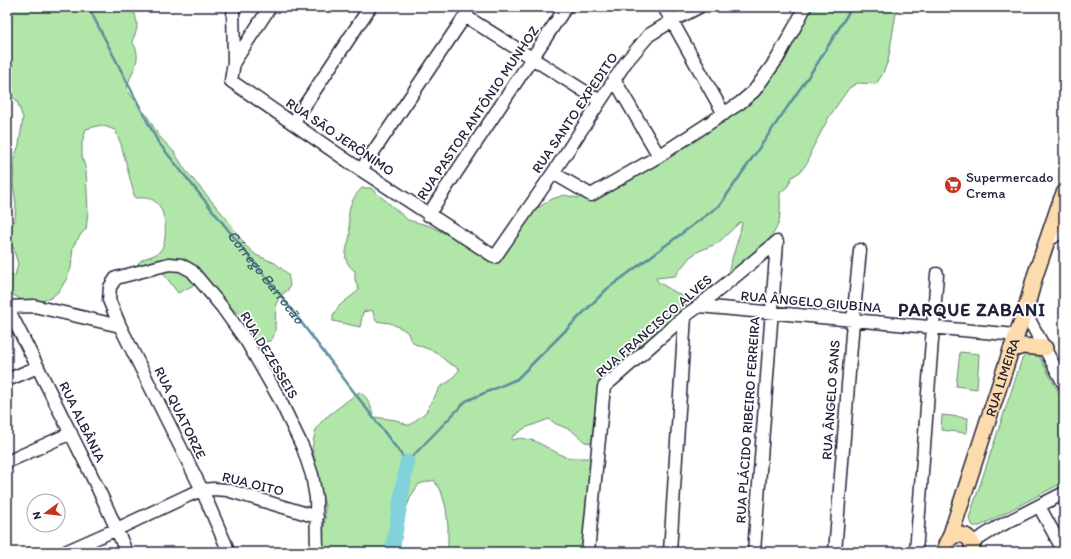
<svg xmlns="http://www.w3.org/2000/svg" width="1071" height="559" font-family="Itim,sans-serif">
<style>
.green{fill:#b1e6a9;stroke:#6a8472}
.lines{fill:none;stroke-linecap:round;stroke-linejoin:round}
.stream{stroke:#5b8c9b;stroke-width:2.5}
.river{stroke:#81d2db;stroke-width:15}
.minor-casing{stroke:#22223b;stroke-width:15}
.major-casing{stroke:#22223b;stroke-width:18}
.minor{stroke:#fff;stroke-width:12}
.major{stroke:#fcdcac;stroke-width:15}
.labels{text-anchor:middle;dominant-baseline:central;stroke-width:3.5;stroke-linejoin:round;paint-order:stroke}
.street-label{font-size:14px;fill:#22223b;stroke:#fff}
.poi-label{font-size:14px;fill:#22223b;stroke:#fff;text-anchor:start}
.water-label{font-size:15px;font-style:italic;fill:#436073;stroke:#fff}
.district-label{font-size:18px;font-weight:bold;letter-spacing:1px;fill:#22223b;stroke:#fff}
</style>
<rect width="100%" height="100%" fill="#fff"/>
<filter id="ink" filterUnits="userSpaceOnUse"><feTurbulence type="fractalNoise" baseFrequency=".025" numOctaves="2"/><feDisplacementMap in="SourceGraphic" scale="8" xChannelSelector="R" yChannelSelector="G"/><feConvolveMatrix kernelMatrix="1 2 1 2 8 2 1 2 1" color-interpolation-filters="sRGB"/></filter>
<g filter="url(#ink)">
<path class="green" d="M11 7H133C137 22 140 26 132 41 133 43 135 46 136 49 141 64 128 76 127 90L134 99 138 102 140 109 146 114 158 135 174 152 186 171 226 218 246 246 256 255 275 263 288 274 290 285 288 290 280 296 276 304 275 330 273 338 270 341 260 342 253 338 245 321 205 280H199L192 286 178 293 163 273 152 268 137 265C142 256 154 258 160 251 169 241 166 210 156 202 150 197 142 198 135 198L121 144 115 130 101 125 86 129 82 143V156L86 171 88 212 86 229 82 233 73 246 71 268 67 278 59 291 51 298 41 301 22 300 10 293 7 289V274L15 276 18 264 13 247 7 239V224H13L15 220 16 203 13 184 14 158 19 145 23 118 17 101 13 97 7 95V13Z
M812 7H900L896 13 888 61 882 75 876 84 858 83 849 88 829 117 811 151 808 162 800 172 792 177 788 186 780 193C780 203 781 211 779 221 774 242 748 256 733 271L732 277 729 273V269L739 236 742 223 740 222 718 243 699 251 690 257 675 276 656 278 658 282 682 296 686 303V310L674 325 654 334 631 366 611 388 605 402 595 441 591 443 585 442 571 430 556 424 549 419 525 428 512 437V440L521 438 535 441 567 458H592L584 552H449L448 547V526L446 508 442 494 434 480 419 484 411 496 405 511 390 536 386 550 387 552H321V541L325 520V505L317 482 315 459 312 449 315 432 318 426 325 418 359 392C369 397 371 407 374 417L396 420 407 425H410L426 412 440 387 450 381 460 369 447 362 436 352 415 344 410 339 408 333 403 329 390 323 376 321 372 310 363 312 360 327 333 321V315L339 306 359 290 355 280V271C339 259 348 249 350 234 350 227 348 219 349 212 350 202 356 194 362 188H371L408 220 430 226 480 251 488 253 518 229 539 207 552 199 564 195 578 198 587 197 658 157 699 138 736 112 750 100 785 61 794 41Z
M960 352 979 354 977 389 956 386Z
M1026 354H1038L1064 402V482L980 526H973L969 518 1022 359Z
M942 415 968 418 967 433 941 430Z"/>
<g class="lines">
<path class="stream" id="s1" d="M91 7 92 14 158 142 285 301 407 462 466 401 517 379 607 289 720 205 817 64 852 7"/>
<path class="river" d="M392 552 407 462"/>
<g class="minor-casing">
<path id="minor" d="M233 7 234 62 231 81 361 170 495 257 553 173 626 62 649 35 672 21 699 7
M664 7 724 114
M465 16 600 101
M234 62 270 7
M614 79 659 156
M293 123 370 7
M361 170 465 16 470 7
M553 173 591 195 659 156 740 103 754 91 777 59 798 21 805 7
M428 215 566 7
M1046 242 1056 235 1064 232
M699 306 1006 334 1016 337
M7 307C30 351 51 394 73 438 92 476 111 513 126 552
M7 307 34 306 120 326
M1025 312 1064 384
M7 380 38 367
M7 462 71 433
M1039 506 1064 552
M972 543 996 528 1064 493
M65 552 117 529 187 496 202 490 213 489 227 490 317 517
M228 552 226 545 202 490 120 326 109 300 110 287 116 278 169 264 181 265 192 271 222 307 247 342 279 398 303 448 312 475 316 498 317 552
M588 552 604 387 685 316 699 306 777 242
M670 552 685 316
M754 552 777 242
M835 552 853 321 860 250
M916 552 937 274"/>
</g>
<g class="major-casing">
<g id="major">
<path d="M1011 350 1023 346 1045 348"/>
<path id="s2" d="M950 537 1011 350 1025 312 1035 276 1060 203 1064 193"/>
<path d="M946 552C942 529 977 529 972 552"/>
</g>
</g>
<use href="#minor" class="minor"/>
<use href="#major" class="major"/>
</g>
</g>
<defs>
<g id="supermarket-disc" transform="scale(0.9)"><circle r="9.5" fill="#c8321e" stroke="#fff"/><path d="M-6-5.5h2.5l.6 2H6L4.5 2H-2.5L-4.4-4H-6ZM-1.5 3.2a1.3 1.3 0 1 0 .1 0ZM3 3.2a1.3 1.3 0 1 0 .1 0Z" fill="#fff"/></g>
</defs>
<g fill-rule="evenodd">
<use href="#supermarket-disc" x="953" y="185"/>
</g>
<g class="labels">
<g class="street-label">
<text transform="translate(478 113) rotate(-56)">RUA PASTOR ANTÔNIO MUNHOZ</text>
<text transform="translate(575 113) rotate(-56)">RUA SANTO EXPEDITO</text>
<text transform="translate(340 137) rotate(34)">RUA SÃO JERÔNIMO</text>
<text transform="translate(811 302) rotate(5)">RUA ÂNGELO GIUBINA</text>
<text transform="translate(654 326) rotate(-41)">RUA FRANCISCO ALVES</text>
<text transform="translate(269 355) rotate(59)">RUA DEZESSEIS</text>
<text stroke="none"><textPath href="#s2" startOffset="168">RUA LIMEIRA</textPath></text>
<text transform="translate(831 400) rotate(-86)">RUA ÂNGELO SANS</text>
<text transform="translate(180 413) rotate(64)">RUA QUATORZE</text>
<text transform="translate(748 420) rotate(-86)">RUA PLÁCIDO RIBEIRO FERREIRA</text>
<text transform="translate(82 422) rotate(64)">RUA ALBÂNIA</text>
<text transform="translate(253 484) rotate(14)">RUA OITO</text>
</g>
<g class="poi-label">
<text x="966" y="177">Supermercado<tspan x="966" dy="16">Crema</tspan></text>
</g>
<g class="water-label">
<text stroke="none"><textPath href="#s1" startOffset="324">Córrego Barrocão</textPath></text>
</g>
<g class="district-label">
<text x="972" y="310">PARQUE ZABANI</text>
</g>
</g>
<rect width="1071" height="559" fill="none" stroke="#fff" stroke-width="24"/>
<rect x="12" y="12" width="1047" height="535" fill="none" stroke="#22223b" stroke-width="1.5" filter="url(#ink)"/>
<g transform="translate(46 513) rotate(255)"><circle r="19" fill="#ffffff" stroke="#a7a7b1"/>
<path d="M0-3L7 15L0 10L-7 15Z" fill="#c8321e"/>
<text y="-6" font-size="11" font-weight="bold" text-anchor="middle" fill="#22223b">N</text>
</g>
</svg>
